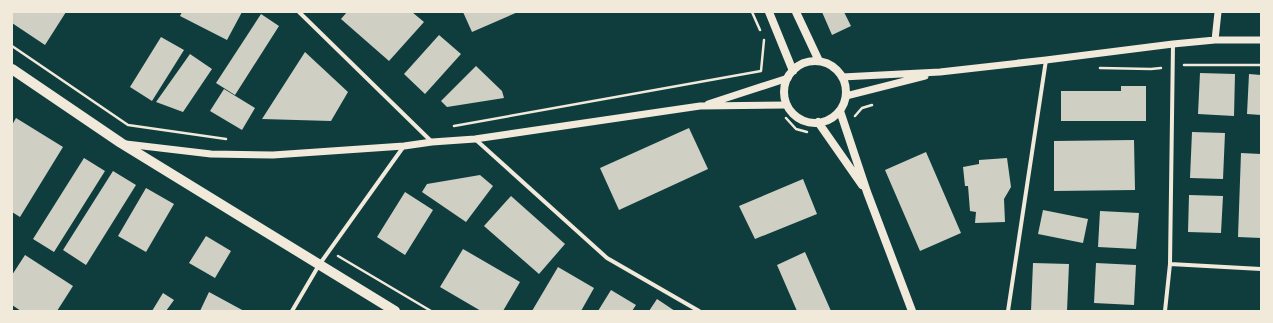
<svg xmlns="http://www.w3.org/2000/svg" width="1273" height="323" font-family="Karla,sans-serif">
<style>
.building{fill:#cfcfc3}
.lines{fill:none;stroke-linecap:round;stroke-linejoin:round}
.path{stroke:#f1e9da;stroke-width:2.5}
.minor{stroke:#f1e9da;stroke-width:4}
.tertiary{stroke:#f1e9da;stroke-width:7}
.secondary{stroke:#f1e9da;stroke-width:8}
.primary{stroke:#f1e9da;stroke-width:10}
</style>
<rect width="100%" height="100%" fill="#0f3d3e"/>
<path class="building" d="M12 12H66L45 45 12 23Z
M182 12H242L227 40 180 16Z
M347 12H412L424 22 389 61 341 19Z
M463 12H518L472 32Z
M822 12H844L851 26 832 35Z
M261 14 279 26 235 95 216 83Z
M439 35 461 54 425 94 404 74Z
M161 37 184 50 152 101 130 87Z
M305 52 348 92 331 121 262 119Z
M190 54 212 69 183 112 156 102Z
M476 66 502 91 504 98 447 107 441 101Z
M1200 73 1235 74 1234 116 1198 114Z
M1249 74 1261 75V115L1247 114Z
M1121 86H1146V121H1061V91H1121Z
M224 89 255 108 242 130 210 111Z
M16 118 63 147 20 217 12 212V125Z
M689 128 708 169 619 210 600 168Z
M1192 132 1225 133 1223 179 1190 178Z
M1134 140 1135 190 1054 191V141Z
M926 152 961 233 920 251 885 170Z
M1241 153 1261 154V238L1238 237Z
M84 158 105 171 54 252 33 239Z
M1007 158 1011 187 1004 199 1005 222 975 223 976 212 970 211 968 186H965L963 167 979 164V160Z
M113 171 136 185 86 265 63 250Z
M480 175 493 186 466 222 422 192 427 184Z
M803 179 817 214 755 239 739 206Z
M146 188 174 204 146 252 118 236Z
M405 192 433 210 405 255 377 237Z
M1189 195 1223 196 1221 233 1188 232Z
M511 196 565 244 539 274 484 226Z
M1043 210 1088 219 1083 243 1038 234Z
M1100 211 1139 213 1136 249 1098 247Z
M206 236 231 251 215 278 189 263Z
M463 249 520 282 503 311H481L440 287Z
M805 252 831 311H797L777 265Z
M25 255 73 286 57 311H21L12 305V275Z
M1033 263 1069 264 1067 311H1031Z
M1096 263 1136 265 1134 305 1094 303Z
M558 267 594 288 581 311H532Z
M611 290 636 305 632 311H598Z
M209 292 244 311H200Z
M163 293 174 300 166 311H152Z
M657 299 675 311H649Z"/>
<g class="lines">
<path class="path" d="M752 12 760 30
M12 46 128 125 226 139
M1184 65H1261
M1100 68 1151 69 1161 68
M855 116 862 108 872 105
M786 118 796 129 807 132
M454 126 761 71 764 40
M338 256 431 311"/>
<path class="minor" d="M299 12 432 142
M475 139 607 258 699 311
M1170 264 1261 269
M292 311 319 265 404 146
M1008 311 1046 60
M1165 311 1170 264 1173 44"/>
<path class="tertiary" d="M1215 40 1218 12
M842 77 940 72 1046 60 1173 44 1215 40H1261
M846 96 925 76
M708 104 788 78
M126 144 211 154 273 155 404 146 432 142 475 139 700 106 787 105"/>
<path class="secondary" d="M769 12 793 71
M796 12 819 61
M784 92a31 31 0 1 1 62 0a31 31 0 1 1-62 0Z
M840 111 867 192 912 311
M818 122 862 185"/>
<path class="primary" d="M12 69 121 143 395 311"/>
</g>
<rect width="1273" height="323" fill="none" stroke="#f1e9da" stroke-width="26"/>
</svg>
